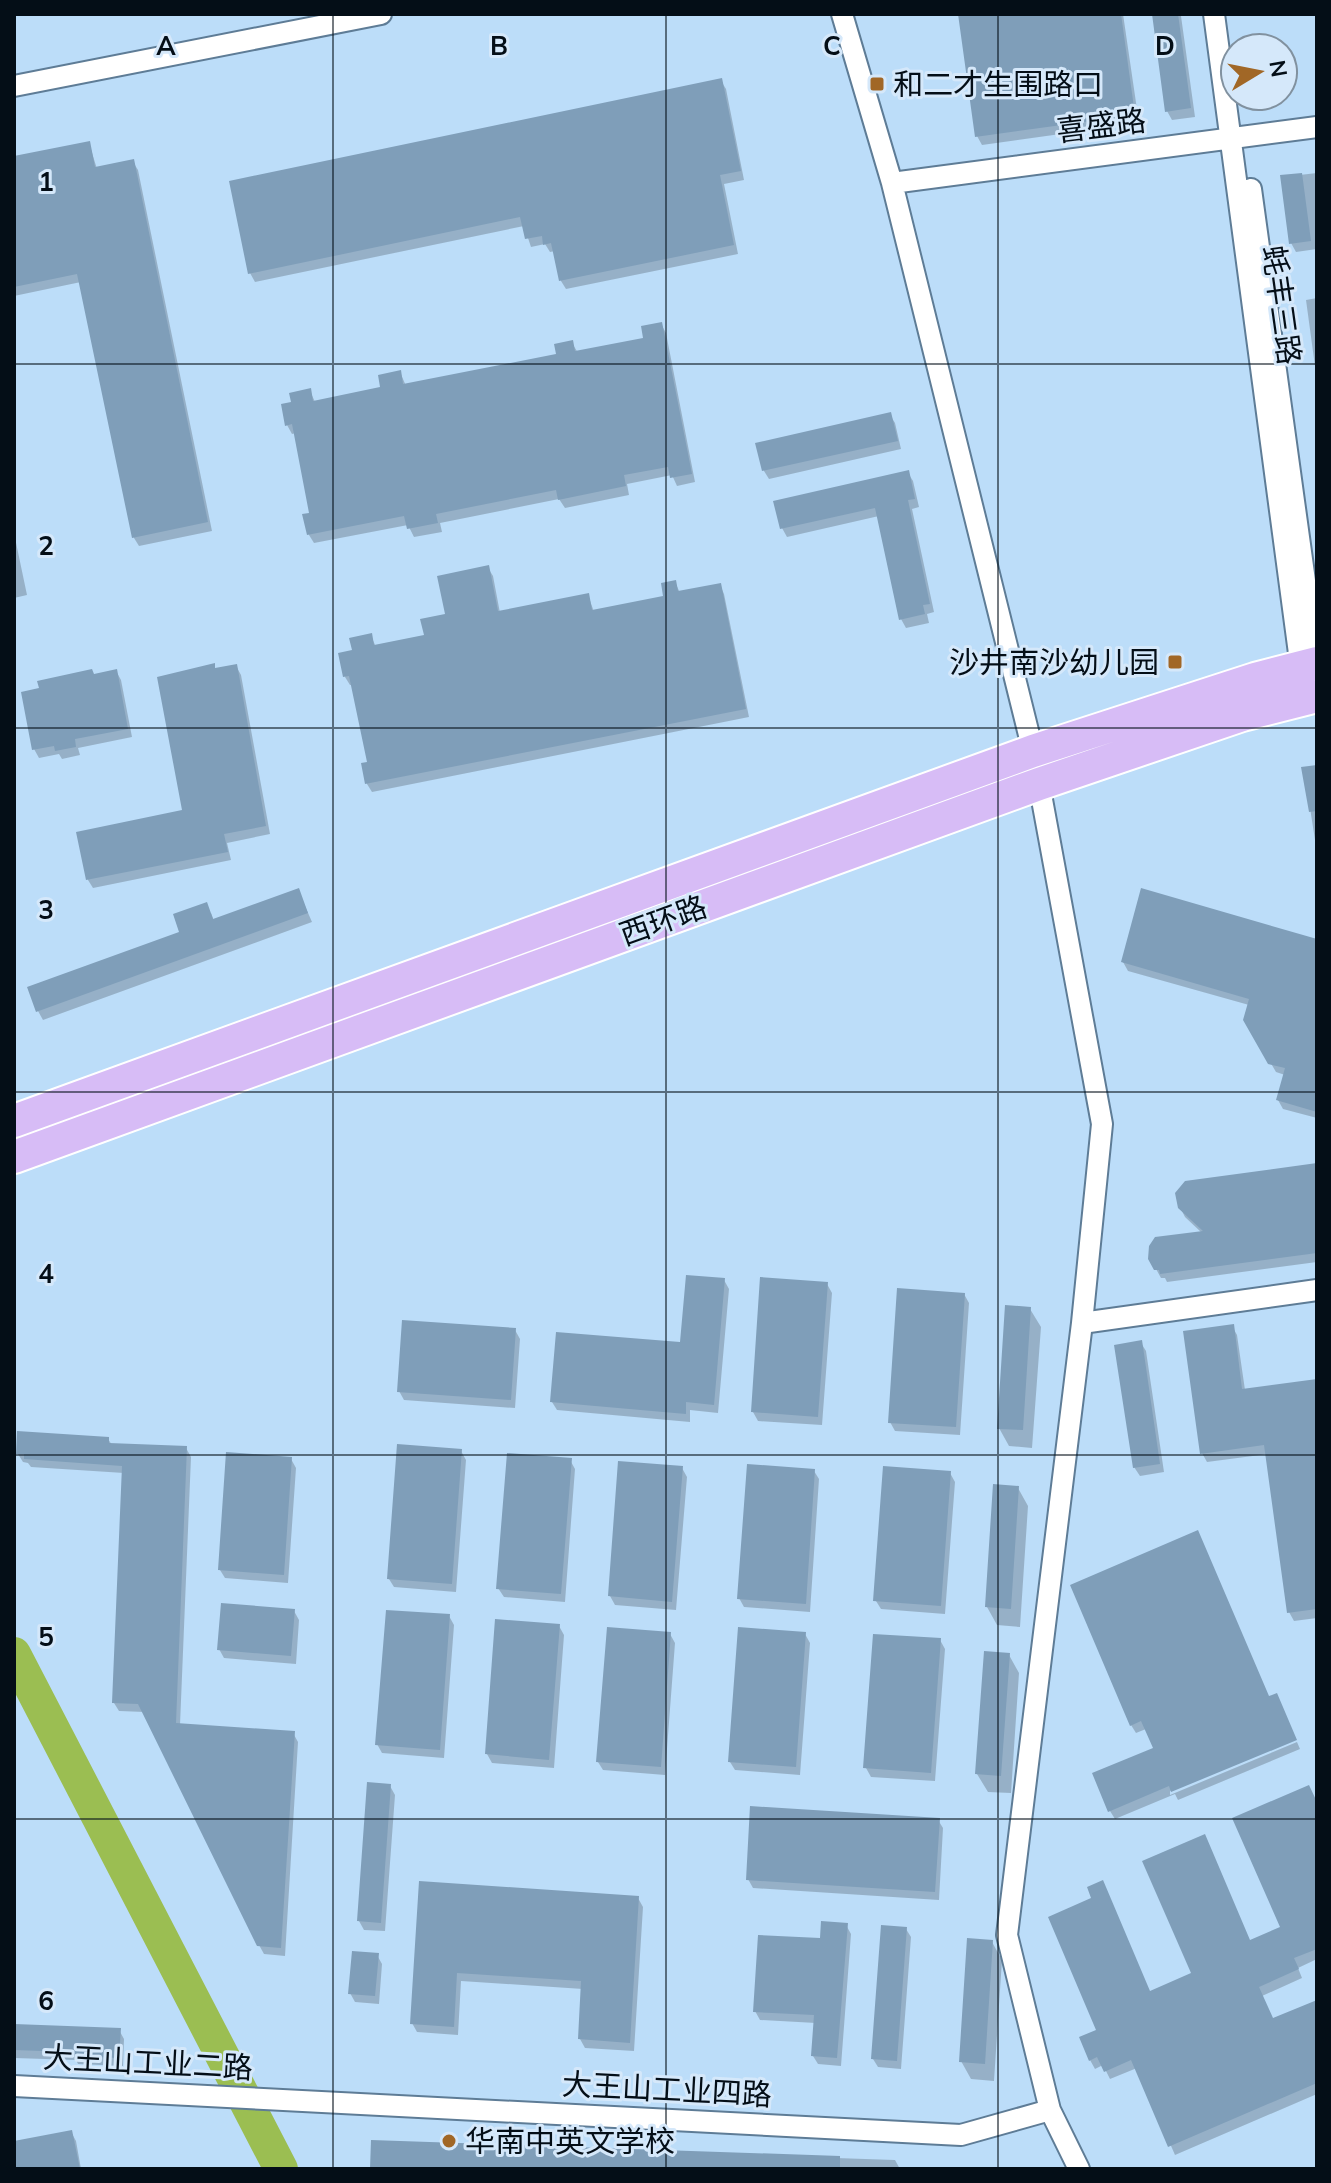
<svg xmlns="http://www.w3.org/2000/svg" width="1331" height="2183" font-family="Mulish,'Noto Sans SC',sans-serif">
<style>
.shadow{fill:#0003}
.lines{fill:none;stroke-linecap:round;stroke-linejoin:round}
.river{stroke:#9bbe52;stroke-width:34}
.building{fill:#7f9eb9}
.minor-casing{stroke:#5e7c96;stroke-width:24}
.primary-casing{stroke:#fff;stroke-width:36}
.minor{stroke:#fff;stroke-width:20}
.primary{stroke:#d7bcf6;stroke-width:32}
.grid{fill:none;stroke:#040e17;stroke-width:2;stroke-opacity:0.55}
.poi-dot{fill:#a16726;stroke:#d5e8fa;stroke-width:3}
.labels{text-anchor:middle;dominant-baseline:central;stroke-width:6;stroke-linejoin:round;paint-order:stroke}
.poi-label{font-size:30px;fill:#040e17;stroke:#d5e8fa;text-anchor:start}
.street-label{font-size:30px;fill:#040e17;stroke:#d5e8fa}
.grid-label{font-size:26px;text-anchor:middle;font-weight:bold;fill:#040e17;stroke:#d5e8fa;stroke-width:6;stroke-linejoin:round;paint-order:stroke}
</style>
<rect width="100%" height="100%" fill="#bcddf9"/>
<path class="shadow" d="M960 14H1123L1139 123 982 145 977 136Z
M1154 14 1181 16 1195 117 1172 120 1167 111Z
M721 81 726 89 744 180 724 184 738 254 566 289 561 281 555 251 550 252 545 244 531 247 524 226 255 282 250 273Z
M89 143 97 169 133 162 138 170 212 531 139 546 134 538 81 282 14 296V158Z
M1317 173V249L1296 252 1291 243 1282 177Z
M1317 298V381L1306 300Z
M661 324 666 333 695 482 677 486 672 475 627 484 629 495 565 508 559 499 440 523 442 532 414 537 408 525 314 543 309 535 312 514 296 433 292 434 287 425 293 404 310 391 315 402 383 389 400 372 406 386 559 355 572 343 578 353 646 339Z
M890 415 895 423 901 449 769 479 764 471 758 445Z
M908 473 913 481 919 507 912 509 934 612 927 614 929 623 906 628 901 619 879 516 787 537 782 528Z
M14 533 27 595 14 598Z
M488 568 493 576 500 613 588 595 594 612 666 597 675 582 680 593 720 585 724 594 749 717 372 792 367 784 363 765 369 763 353 685H350L345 677 354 652 371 636 376 647 426 637Z
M236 666 241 675 270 834 227 843 231 860 93 888 88 880 78 833 184 812 216 670Z
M116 671 121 680 132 737 78 748 80 755 62 759 59 754 39 758 34 749 94 676Z
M1317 767V853L1304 769Z
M298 890 312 922 43 1020 38 1011 182 933 211 913 214 921Z
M1317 941V1118L1283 1109 1278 1100 1285 1075 1276 1072 1245 1019 1249 1005 1128 971 1123 962Z
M1317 1165V1262L1167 1282 1165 1278H1161L1150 1258 1202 1233 1185 1217 1180 1207Z
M724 1280 729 1289 718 1413 690 1410V1422L557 1410 552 1402 682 1344Z
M827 1284 832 1293 822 1425 758 1421 753 1412Z
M964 1294 969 1303 960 1435 895 1431 890 1422Z
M1030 1309 1041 1327 1032 1448 1009 1446 999 1428Z
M1232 1326 1237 1335 1245 1390 1317 1381V1618L1294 1621 1289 1612 1268 1454 1207 1462 1202 1453Z
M515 1330 520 1339 515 1408 404 1400 399 1391Z
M1141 1343 1146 1351 1164 1472 1140 1476 1134 1467Z
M108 1439 112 1445 186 1448 191 1457 180 1725 293 1733 298 1742 285 1956 264 1954 259 1945 145 1712 119 1711 114 1703 124 1473 31 1467 28 1463 23 1462 18 1454Z
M461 1451 466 1460 456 1592 394 1587 389 1579Z
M291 1459 296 1468 288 1583 225 1578 220 1570Z
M570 1460 575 1469 565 1602 504 1597 498 1588Z
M682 1468 687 1477 676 1610 615 1605 610 1596Z
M814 1471 819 1479 810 1612 744 1607 739 1598Z
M950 1473 955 1482 945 1614 881 1609 876 1601Z
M1018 1488 1028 1506 1020 1627 997 1625 987 1607Z
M1072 1586 1296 1739 1170 1791V1795L1297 1742 1300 1749 1178 1800 1175 1794 1115 1819 1110 1811 1155 1749 1146 1729 1136 1733 1131 1725Z
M294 1611 299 1620 296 1664 224 1658 219 1649Z
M449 1616 454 1625 444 1758 382 1753 377 1744Z
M559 1626 564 1635 554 1768 492 1763 487 1754Z
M670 1634 675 1643 665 1775 603 1770 598 1762Z
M805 1634 810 1643 800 1775 735 1770 730 1762Z
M940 1640 945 1649 935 1781 871 1777 866 1768Z
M1009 1655 1019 1673 1011 1793 988 1792 977 1774Z
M390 1786 395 1795 385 1931 364 1930 359 1921Z
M1317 1804V1959L1298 1968 1302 1978 1262 1996 1273 2021 1317 2002V2094L1175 2155 1137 2068 1110 2079 1103 2065 1095 2069 1090 2060 1099 2031 1150 1993 1193 1974 1250 1942 1282 1928Z
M938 1820 943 1828 939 1900 753 1888 748 1879Z
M421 1883 638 1898 643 1907 634 2051 585 2048 580 2039 583 1989 461 1981 458 2035 417 2032 412 2023Z
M846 1925 851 1934 841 2066 818 2064 813 2056 816 2023 760 2020 755 2011 822 1940Z
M906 1929 911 1937 901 2069 878 2067 873 2059Z
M992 1942 1002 1960 994 2081 971 2079 961 2061Z
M377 1955 382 1964 379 2004 355 2002 350 1993Z
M14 2026 119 2030 124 2039 123 2066 78 2064 76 2060 14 2058Z
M71 2132 76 2141 81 2169H14V2143Z
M373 2142 895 2160 900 2169H372Z"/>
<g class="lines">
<path class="river" d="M14 1654 281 2169"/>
</g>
<path class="building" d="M958 14H1121L1135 115 975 137Z
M1152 14H1178L1191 108 1165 112Z
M722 78 741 171 720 175 734 245 559 281 551 243 543 245 542 236 525 239 520 217 248 274 229 181Z
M90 141 95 167 134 159 208 522 132 538 77 274 14 287V156Z
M1302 173 1311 241 1289 244 1280 175Z
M662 322 692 474 670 478 668 467 624 475 626 486 558 500 556 490 436 514 438 523 407 529 404 516 307 535 302 514 309 513 292 424 285 426 281 404 291 402 289 393 311 388 313 401 380 387 378 375 401 370 403 384 556 354 554 344 573 340 575 351 643 338 641 326Z
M891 412 898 441 762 471 755 443Z
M909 470 915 499 908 500 930 604 923 605 925 614 899 620 875 508 780 529 773 501Z
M489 565 498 611 589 593 592 610 663 596 661 583 676 580 678 591 721 583 746 709 365 784 361 763 367 762 349 676 343 677 338 653 352 650 349 638 372 633 374 645 424 635 420 619 445 614 437 576Z
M215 663V668L237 664 266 826 224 834 228 852 86 880 76 832 182 810 157 677Z
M92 669 94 674 117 669 128 729 75 739 76 747 55 751 54 746 32 750 21 692 39 688 37 681Z
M1317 765V811L1309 812 1301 767Z
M299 888 308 913 36 1012 27 987 179 932 173 914 207 902 213 919Z
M1141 888 1317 939V1112L1276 1100 1285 1068 1268 1064 1243 1020 1249 999 1121 962Z
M1317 1163V1253L1160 1274 1159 1270H1154L1148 1259 1149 1246 1155 1237 1203 1231 1178 1208 1175 1193 1185 1181Z
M686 1275 725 1278 714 1405 686 1402V1414L550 1402 556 1332 680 1342Z
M760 1277 828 1282 818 1417 751 1412Z
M897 1288 965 1293 956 1427 888 1423Z
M1005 1305 1031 1307 1023 1430 997 1429Z
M402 1320 516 1328 511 1400 397 1392Z
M1234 1324 1242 1389 1317 1379V1609L1287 1613 1264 1445 1200 1454 1183 1331Z
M1142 1340 1160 1464 1133 1468 1114 1345Z
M17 1431 109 1437V1443L187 1446 176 1723 295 1731 281 1948 257 1946 138 1704 112 1703 122 1466 24 1459V1454H16Z
M397 1444 462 1449 452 1584 387 1579Z
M226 1452 292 1457 284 1575 218 1570Z
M507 1453 572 1458 561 1594 496 1589Z
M618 1461 683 1466 672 1602 608 1596Z
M747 1464 815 1469 806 1604 737 1599Z
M883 1466 951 1471 941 1606 873 1601Z
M993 1484 1019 1486 1011 1609 985 1607Z
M1198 1530 1269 1696 1277 1693 1297 1740 1171 1792 1169 1786 1108 1812 1092 1773 1153 1748 1141 1721 1130 1726 1070 1585Z
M221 1603 295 1609 291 1656 217 1650Z
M386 1610 450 1614 440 1750 375 1745Z
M495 1619 560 1624 549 1760 485 1754Z
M607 1627 671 1632 661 1767 596 1762Z
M738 1627 806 1632 796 1767 728 1762Z
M873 1634 941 1638 931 1773 863 1768Z
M984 1651 1010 1653 1001 1776 975 1774Z
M367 1782 391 1784 381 1923 357 1921Z
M1309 1785 1317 1802V1949L1294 1958 1299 1969 1259 1987 1273 2018 1317 2000V2083L1168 2147 1131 2060 1104 2072 1097 2057 1089 2061 1079 2037 1096 2030 1048 1917 1091 1898 1087 1887 1103 1880 1150 1991 1191 1973 1142 1861 1205 1834 1250 1940 1280 1927 1232 1818Z
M750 1806 940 1818 935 1892 746 1880Z
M419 1881 639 1896 630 2043 578 2039 581 1981 457 1973 454 2027 410 2024Z
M821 1921 848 1923 837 2058 811 2056 814 2015 753 2012 758 1935 820 1938Z
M881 1925 907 1927 897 2061 871 2059Z
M967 1938 993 1940 985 2064 959 2062Z
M352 1951 379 1953 375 1996 348 1994Z
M14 2024 121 2028 119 2058 71 2056V2052L14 2050Z
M72 2130 80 2169H14V2141Z
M371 2140 840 2156V2169H370Z"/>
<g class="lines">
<g class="minor-casing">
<path id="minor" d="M842 14 892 183 1033 751 1102 1124 1082 1323 1007 1935 1050 2110 1079 2169
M1214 14 1302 676
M14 86 381 14
M892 183 1317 127
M1251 189 1317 668
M1082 1323 1317 1290
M14 2086 961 2135 1050 2110"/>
</g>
<g class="primary-casing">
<path id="primary" d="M14 1121 1033 751 1255 679 1317 663
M14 1157 1039 784 1242 715 1317 696"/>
</g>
<use href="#minor" class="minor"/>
<use href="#primary" class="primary"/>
</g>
<path class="grid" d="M333 14V2169M666 14V2169M998 14V2169M14 364H1317M14 728H1317M14 1092H1317M14 1455H1317M14 1819H1317"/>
<g class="poi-dot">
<rect x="869" y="76" width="16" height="16" rx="4"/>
<rect x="1167" y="654" width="16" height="16" rx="4"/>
<circle cx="449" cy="2141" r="8"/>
</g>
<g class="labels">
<g class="poi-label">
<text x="893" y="84">和二才生围路口</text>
<text x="1159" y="662" text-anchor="end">沙井南沙幼儿园</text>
<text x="465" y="2141">华南中英文学校</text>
</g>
<g class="street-label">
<text transform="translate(1101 125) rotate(-7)">喜盛路</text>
<text transform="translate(1282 305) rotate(82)">蚝丰三路</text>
<text transform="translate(663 920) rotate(-20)">西环路</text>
<text transform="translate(148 2062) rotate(3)">大王山工业二路</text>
<text transform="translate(667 2089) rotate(3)">大王山工业四路</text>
</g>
</g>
<g class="grid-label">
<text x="166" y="55">A</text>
<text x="499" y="55">B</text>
<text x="832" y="55">C</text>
<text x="1165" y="55">D</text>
<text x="46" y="191">1</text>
<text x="46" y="555">2</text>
<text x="46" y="919">3</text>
<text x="46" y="1283">4</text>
<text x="46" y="1646">5</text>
<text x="46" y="2010">6</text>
</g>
<rect width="1331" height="2183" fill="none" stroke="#040e17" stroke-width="32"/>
<g transform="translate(1259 72) rotate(80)"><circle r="38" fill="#d5e8fa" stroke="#81919f" stroke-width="2"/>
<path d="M0-6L14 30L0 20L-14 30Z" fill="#a16726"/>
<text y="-12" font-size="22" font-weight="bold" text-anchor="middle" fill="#040e17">N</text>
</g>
</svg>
